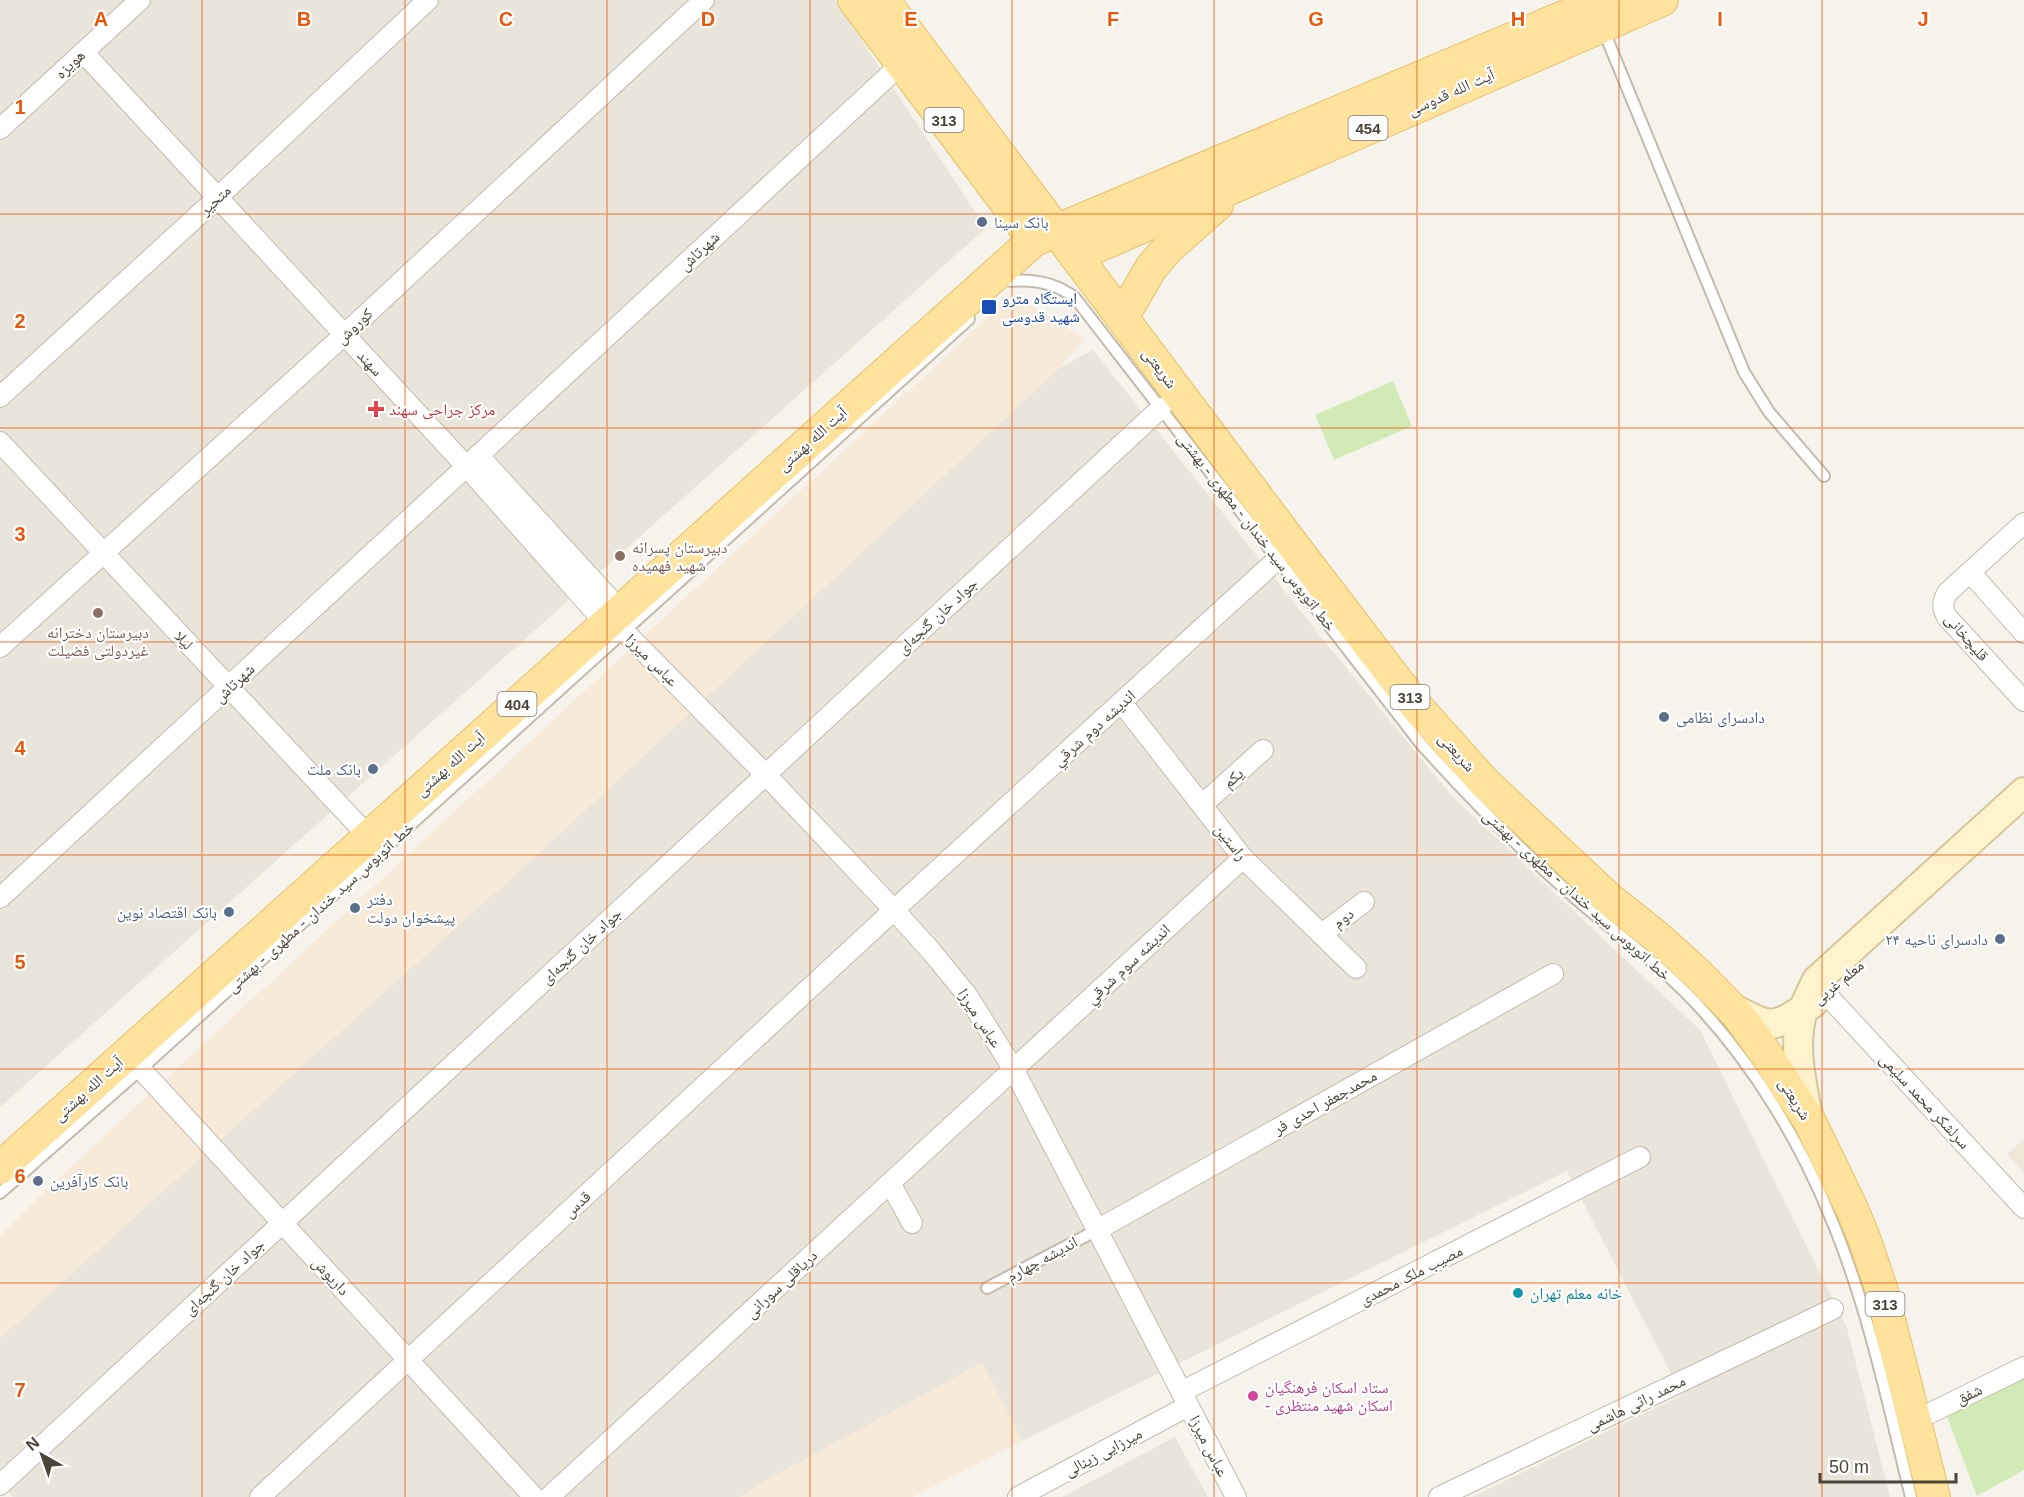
<svg xmlns="http://www.w3.org/2000/svg" width="2024" height="1497" font-family="Helvetica,'Noto Naskh Arabic',sans-serif">
<style>
.residential{fill:#eae5da}
.commercial{fill:#f7ead8}
.education{fill:#efe8d6}
.green{fill:#d2eab5}
.lines{fill:none;stroke-linecap:round;stroke-linejoin:round}
.service-casing{stroke:#c2bbae;stroke-width:14}
.minor-casing{stroke:#c2bbae;stroke-width:22}
.secondary-casing{stroke:#d6c79b;stroke-width:32}
.primary-casing{stroke:#e6c16a;stroke-width:34}
.service{stroke:#fff;stroke-width:10}
.minor{stroke:#fff;stroke-width:20}
.secondary{stroke:#fff3cd;stroke-width:28}
.primary{stroke:#ffe39c;stroke-width:32}
.grid{fill:none;stroke:#e8590c;stroke-width:1.5;stroke-opacity:0.55}
.service-dot{fill:#5c6f8a;stroke:#fff;stroke-width:2}
.transit-dot{fill:#1a4fb4;stroke:#fff;stroke-width:2}
.health-dot{fill:#e0444e;stroke:#fff;stroke-width:2}
.education-dot{fill:#8d6e63;stroke:#fff;stroke-width:2}
.culture-dot{fill:#0f9aa8;stroke:#fff;stroke-width:2}
.hotel-dot{fill:#d1479c;stroke:#fff;stroke-width:2}
.labels{text-anchor:middle;dominant-baseline:central;stroke-width:4.5;stroke-linejoin:round;paint-order:stroke}
.shield{fill:#fff;stroke:#817c74;stroke-width:1.5}
.shield-label{font-size:15px;font-weight:bold;fill:#4b4439}
.street-label{font-size:16px;fill:#4b4439;stroke:#fff}
.service-label{font-size:16px;fill:#4e5e75;stroke:#fff;text-anchor:start}
.transit-label{font-size:16px;fill:#164399;stroke:#fff;text-anchor:start}
.health-label{font-size:16px;fill:#be3a42;stroke:#fff;text-anchor:start}
.education-label{font-size:16px;fill:#785e54;stroke:#fff;text-anchor:start}
.culture-label{font-size:16px;fill:#0d838f;stroke:#fff;text-anchor:start}
.hotel-label{font-size:16px;fill:#b23c85;stroke:#fff;text-anchor:start}
.grid-label{font-size:20px;text-anchor:middle;font-weight:bold;fill:#e8590c;stroke:#fff;stroke-width:4.5;stroke-linejoin:round;paint-order:stroke}
</style>
<rect width="100%" height="100%" fill="#f6f3ec"/>
<path class="residential" d="M0 0H835L986 228 0 1107Z
M1093 350 1334 653 1452 796 1700 1030 1847 1328 1890 1497H1472L1682 1395 1567 1171 1022 1441 982 1363 767 1480 740 1497H13L0 1482V1338L551 842 1058 369Z
M1175 1437 1208 1497H1062Z"/>
<path class="commercial" d="M1013 294 1085 339 1058 369 551 842 0 1338V1236L44 1192Z
M982 1363 1022 1441 912 1497H740L767 1480Z"/>
<path class="education" d="M2024 1139V1173L2007 1154Z"/>
<path class="green" d="M1393 381 1412 426 1334 460 1315 415Z
M2024 1373V1470L1977 1496 1946 1414Z"/>
<g class="lines">
<g class="service-casing">
<path id="service" d="M1603 29 1744 372 1769 412 1824 476
M1011 281C1035 279 1056 283 1075 298L1421 744C1478 807 1538 869 1604 922 1638 950 1674 978 1704 1012 1756 1069 1801 1144 1830 1216 1868 1306 1888 1403 1911 1497
M0 1193 141 1069 969 319
M987 1288 1097 1230"/>
</g>
<g class="minor-casing">
<path id="minor" d="M83 52 466 466 606 624
M0 129 140 0
M0 397 217 198 428 0
M0 442 369 837
M478 455 621 611
M2024 523 1947 593C1942 603 1942 608 1947 617L2024 701
M1970 572 2024 633
M612 619 766 775 894 910 931 951 967 995 1014 1070 1236 1497
M0 647 344 335 704 0
M1122 703 1243 858 1356 968
M1202 805 1263 750
M0 898 910 56
M1322 934 1364 902
M1827 995 2024 1208
M127 1054 534 1497
M890 1183 912 1223
M1097 1230 1553 974
M1181 1392 1640 1157
M1914 1421 2024 1367
M0 1485 1161 408
M260 1497 894 910 1293 545
M549 1497 1243 858
M1018 1497 1188 1406
M1439 1497 1833 1309"/>
</g>
<g class="secondary-casing">
<path id="secondary" d="M1728 1006C1773 1029 1770 1031 1813 1003
M1808 1118C1802 1082 1792 1047 1803 1010 1807 1000 1812 990 1817 980L2024 792"/>
</g>
<g class="primary-casing">
<path id="primary" d="M854 0 1034 240
M883 0 1293 545 1417 707 1484 782 1518 814 1608 898 1656 936 1698 974 1738 1015 1762 1048 1809 1120 1852 1209 1864 1238 1881 1288 1934 1497
M1075 256 1662 0
M1122 318 1151 268 1169 247 1217 205
M0 1168 1034 240 1604 0"/>
</g>
<use href="#service" class="service"/>
<use href="#minor" class="minor"/>
<use href="#secondary" class="secondary"/>
<use href="#primary" class="primary"/>
</g>
<path class="grid" d="M202 0V1497M405 0V1497M607 0V1497M810 0V1497M1012 0V1497M1214 0V1497M1417 0V1497M1619 0V1497M1822 0V1497M0 214H2024M0 428H2024M0 642H2024M0 855H2024M0 1069H2024M0 1283H2024"/>
<g class="service-dot">
<circle cx="982" cy="222" r="6"/>
<circle cx="1664" cy="717" r="6"/>
<circle cx="373" cy="769" r="6"/>
<circle cx="355" cy="908" r="6"/>
<circle cx="229" cy="912" r="6"/>
<circle cx="2000" cy="939" r="6"/>
<circle cx="38" cy="1181" r="6"/>
</g>
<rect class="transit-dot" x="981" y="299" width="16" height="16" rx="3"/>
<path class="health-dot" d="M373 400h6v6h6v6h-6v6h-6v-6h-6v-6h6z"/>
<g class="education-dot">
<circle cx="620" cy="556" r="6"/>
<circle cx="98" cy="613" r="6"/>
</g>
<circle class="culture-dot" cx="1518" cy="1293" r="6"/>
<circle class="hotel-dot" cx="1253" cy="1396" r="6"/>
<g class="labels">
<g class="shield">
<rect x="924.5" y="108" width="39" height="24" rx="4.5"/>
<rect x="1348.5" y="116" width="39" height="24" rx="4.5"/>
<rect x="1390.5" y="685" width="39" height="24" rx="4.5"/>
<rect x="497.5" y="692" width="39" height="24" rx="4.5"/>
<rect x="1865.5" y="1292" width="39" height="24" rx="4.5"/>
</g>
<g class="shield-label">
<text x="944" y="120">313</text>
<text x="1368" y="128">454</text>
<text x="1410" y="697">313</text>
<text x="517" y="704">404</text>
<text x="1885" y="1304">313</text>
</g>
<g class="street-label">
<text transform="translate(70 64) rotate(-43)">هویزه</text>
<text transform="translate(1451 92) rotate(-24)">آیت الله قدوسی</text>
<text transform="translate(215 200) rotate(-43)">متحیر</text>
<text transform="translate(699 251) rotate(-43)">شهرتاش</text>
<text transform="translate(354 326) rotate(-43)">کوروش</text>
<text transform="translate(370 363) rotate(47)">سهند</text>
<text transform="translate(1160 368) rotate(53)">شریعتی</text>
<text transform="translate(812 439) rotate(-42)">آیت الله بهشتی</text>
<text transform="translate(1257 532) rotate(52)">خط اتوبوس سید خندان - مطهری - بهشتی</text>
<text transform="translate(937 616) rotate(-43)">جواد خان گنجه‌ای</text>
<text transform="translate(1967 637) rotate(49)">قلیچخانی</text>
<text transform="translate(184 640) rotate(47)">لیلا</text>
<text transform="translate(652 660) rotate(45)">عباس میرزا</text>
<text transform="translate(234 683) rotate(-43)">شهرتاش</text>
<text transform="translate(1094 728) rotate(-42)">انديشه دوم شرقي</text>
<text transform="translate(1457 752) rotate(48)">شریعتی</text>
<text transform="translate(450 764) rotate(-42)">آیت الله بهشتی</text>
<text transform="translate(1233 778) rotate(-42)">یکم</text>
<text transform="translate(1231 842) rotate(51)">راستین</text>
<text transform="translate(1577 895) rotate(42)">خط اتوبوس سید خندان - مطهری - بهشتی</text>
<text transform="translate(320 907) rotate(-42)">خط اتوبوس سید خندان - مطهری - بهشتی</text>
<text transform="translate(1343 918) rotate(-38)">دوم</text>
<text transform="translate(581 946) rotate(-43)">جواد خان گنجه‌ای</text>
<text transform="translate(1128 964) rotate(-43)">اندیشه سوم شرقي</text>
<text transform="translate(1838 982) rotate(-39)">معلم غربی</text>
<text transform="translate(980 1018) rotate(57)">عباس میرزا</text>
<text transform="translate(88 1089) rotate(-42)">آیت الله بهشتی</text>
<text transform="translate(1795 1099) rotate(58)">شریعتی</text>
<text transform="translate(1925 1101) rotate(47)">سرلشکر محمد سلیمی</text>
<text transform="translate(1325 1102) rotate(-29)">محمدجعفر احدی فر</text>
<text transform="translate(577 1204) rotate(-43)">قدس</text>
<text transform="translate(1042 1259) rotate(-28)">اندیشه چهارم</text>
<text transform="translate(1411 1275) rotate(-27)">مصیب ملک محمدی</text>
<text transform="translate(331 1276) rotate(47)">داریوش</text>
<text transform="translate(224 1277) rotate(-43)">جواد خان گنجه‌ای</text>
<text transform="translate(781 1284) rotate(-43)">دریاقلی سورانی</text>
<text transform="translate(1969 1394) rotate(-26)">شفق</text>
<text transform="translate(1636 1403) rotate(-26)">محمد راثی هاشمی</text>
<text transform="translate(1209 1446) rotate(63)">عباس میرزا</text>
<text transform="translate(1103 1452) rotate(-28)">میرزایی زینالی</text>
</g>
<g class="service-label">
<text x="994" y="222">بانک سینا</text>
<text x="1676" y="717">دادسرای نظامی</text>
<text x="361" y="769" text-anchor="end">بانک ملت</text>
<text x="367" y="899">دفتر<tspan x="367" dy="18">پیشخوان دولت</tspan></text>
<text x="217" y="912" text-anchor="end">بانک اقتصاد نوین</text>
<text x="1988" y="939" text-anchor="end">دادسرای ناحیه ۲۴</text>
<text x="50" y="1181">بانک کارآفرین</text>
</g>
<g class="transit-label">
<text x="1002" y="298">ایستگاه مترو<tspan x="1002" dy="18">شهید قدوسی</tspan></text>
</g>
<g class="health-label">
<text x="389" y="409">مرکز جراحی سهند</text>
</g>
<g class="education-label">
<text x="632" y="547">دبیرستان پسرانه<tspan x="632" dy="18">شهید فهمیده</tspan></text>
<text x="98" y="632" text-anchor="middle">دبيرستان دخترانه<tspan x="98" dy="18">غیردولتی فضیلت</tspan></text>
</g>
<g class="culture-label">
<text x="1530" y="1293">خانه معلم تهران</text>
</g>
<g class="hotel-label">
<text x="1265" y="1387">ستاد اسکان فرهنگیان<tspan x="1265" dy="18">- اسکان شهید منتظری</tspan></text>
</g>
</g>
<g class="grid-label">
<text x="101" y="26">A</text>
<text x="304" y="26">B</text>
<text x="506" y="26">C</text>
<text x="708" y="26">D</text>
<text x="911" y="26">E</text>
<text x="1113" y="26">F</text>
<text x="1316" y="26">G</text>
<text x="1518" y="26">H</text>
<text x="1720" y="26">I</text>
<text x="1923" y="26">J</text>
<text x="20" y="114">1</text>
<text x="20" y="328">2</text>
<text x="20" y="541">3</text>
<text x="20" y="755">4</text>
<text x="20" y="969">5</text>
<text x="20" y="1183">6</text>
<text x="20" y="1397">7</text>
</g>
<g transform="translate(42 1455) rotate(320)" stroke="#ffffff" stroke-width="4.5" paint-order="stroke">
<path d="M0-4.5L10 22L0 15L-10 22Z" fill="#4b4439"/>
<text y="-9" font-size="16" font-weight="bold" text-anchor="middle" fill="#4b4439">N</text>
</g>
<path d="M1820 1473v9h136v-9" fill="none" stroke="#4b4439" stroke-width="3"/>
<text x="1829" y="1473" font-size="18" fill="#4b4439" stroke="#ffffff" stroke-width="4.5" paint-order="stroke">50 m</text>
</svg>
